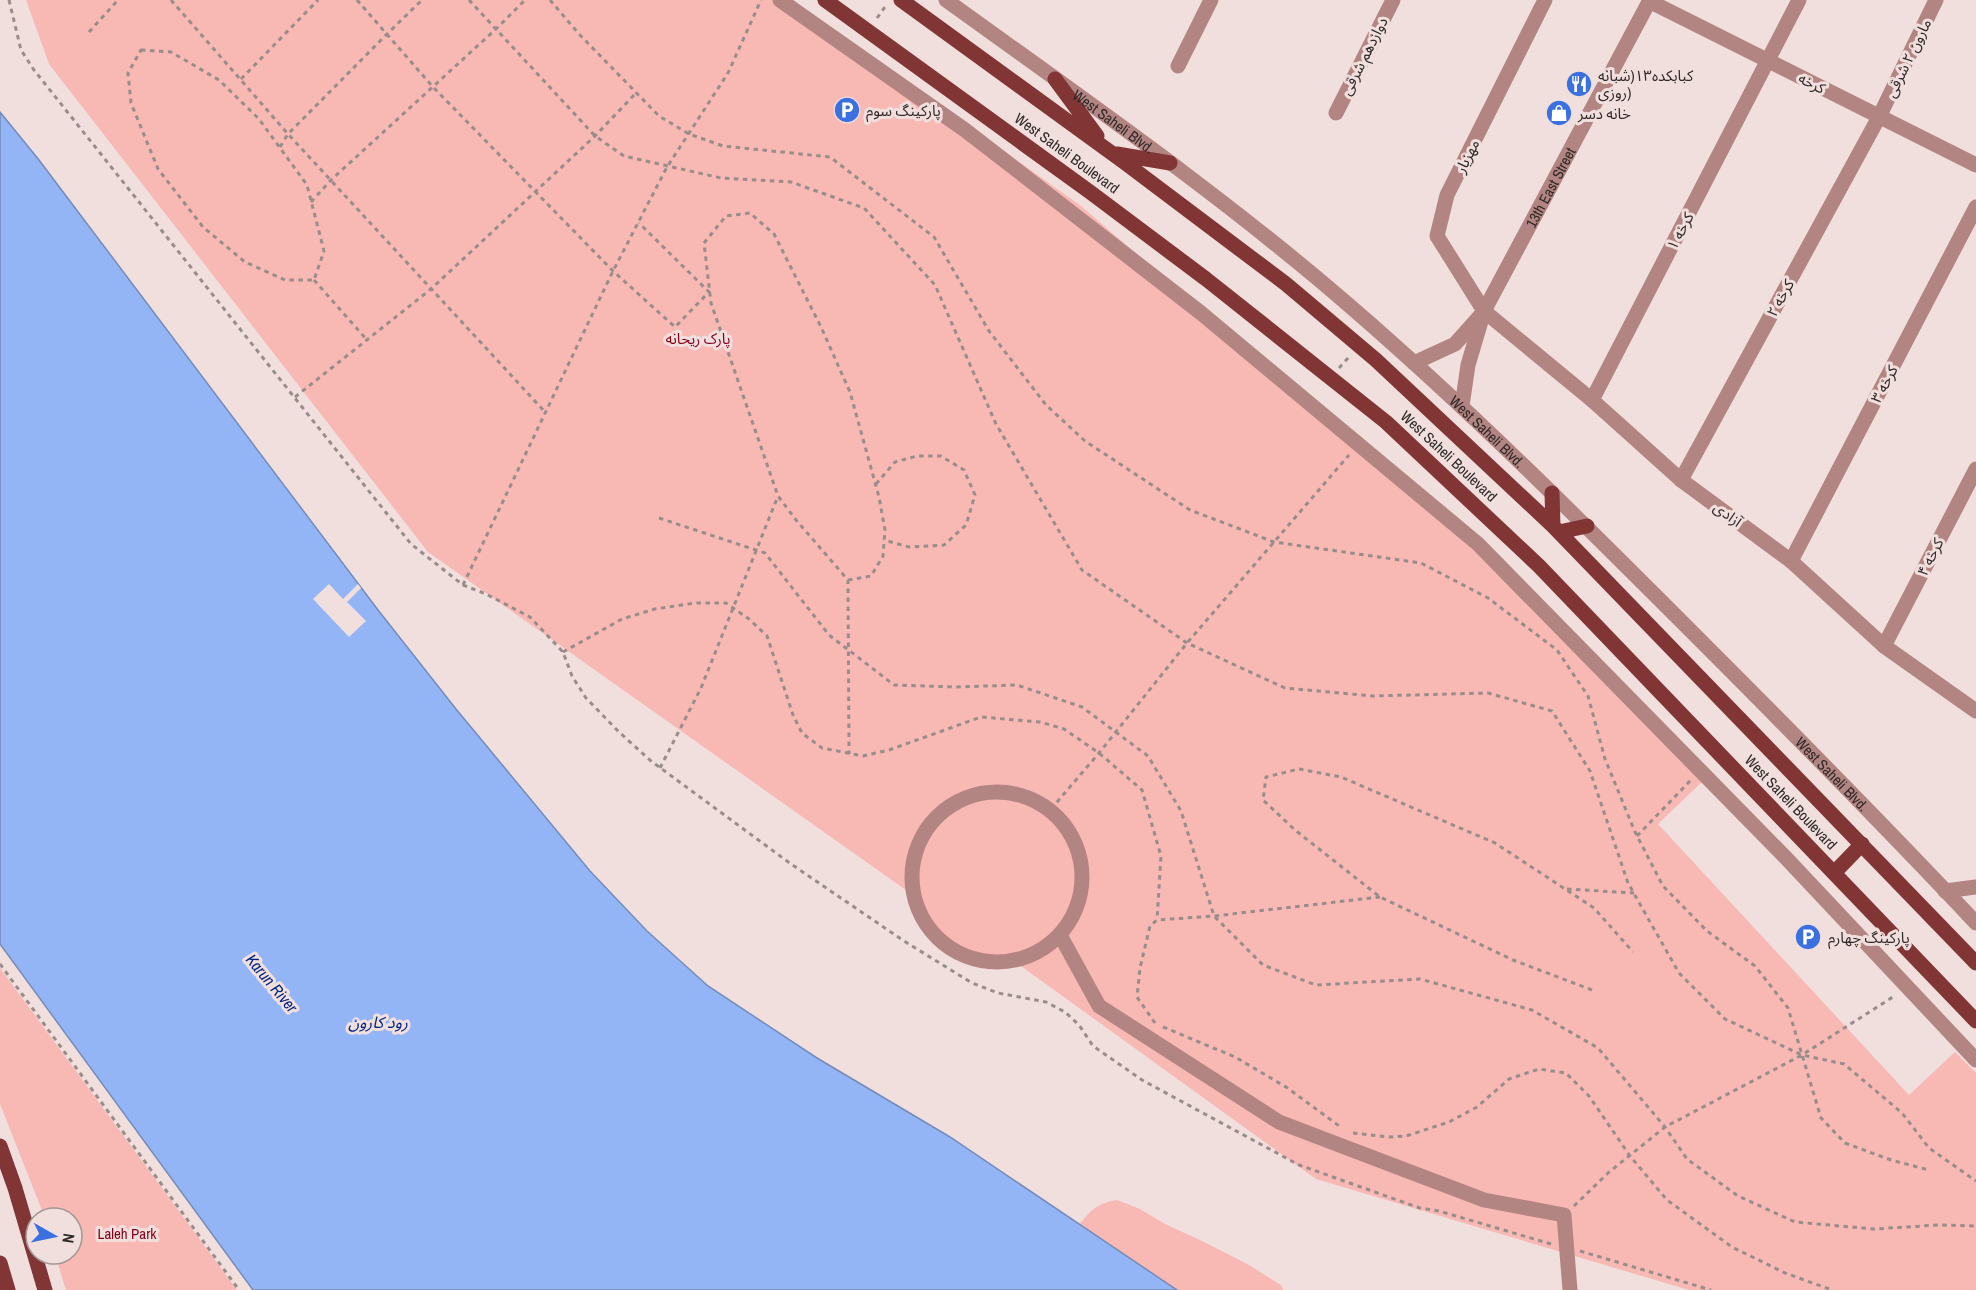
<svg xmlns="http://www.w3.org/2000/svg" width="1976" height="1290" font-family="'Archivo Narrow','Noto Sans Arabic',sans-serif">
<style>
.green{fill:#f8b8b4}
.water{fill:#93b5f6;stroke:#758bb8;stroke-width:1.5}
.pier{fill:#f0dfdd}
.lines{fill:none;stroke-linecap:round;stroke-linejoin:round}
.path{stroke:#998d8b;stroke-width:3;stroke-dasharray:4.5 4.5;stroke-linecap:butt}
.minor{stroke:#b38582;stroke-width:15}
.major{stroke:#813534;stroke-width:15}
.labels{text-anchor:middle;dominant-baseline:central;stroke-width:6;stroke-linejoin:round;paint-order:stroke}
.street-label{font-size:15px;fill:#2f2828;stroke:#f0dfdd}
.poi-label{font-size:15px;fill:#2f2828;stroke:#f0dfdd;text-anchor:start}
.park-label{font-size:15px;fill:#830118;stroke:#f0dfdd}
.water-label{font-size:16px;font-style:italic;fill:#00257e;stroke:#f0dfdd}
</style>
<rect width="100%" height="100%" fill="#f0dfdd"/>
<path class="green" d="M26 0H793L1081 206 1516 582 1707 777 1658 824 1909 1095 1955 1052 1976 1073V1290H1689L1316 1179 1014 961 933 943 913 895 428 552 49 64Z
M0 968 237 1290H66L55 1254H72V1218H45L0 1104Z
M1117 1200 1140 1209 1165 1224 1202 1241 1249 1265 1281 1285 1283 1290H1177L1080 1224C1091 1209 1099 1203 1117 1200Z"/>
<path class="water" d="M0 112 39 160 378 610 456 709 590 871 647 931 708 986 817 1058 950 1137 1177 1290H253L0 944Z"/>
<path class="pier" d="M329 584 343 599 358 584 361 588 347 602 366 621 349 637 313 599Z"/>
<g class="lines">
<path class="path" d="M9 0 21 50 34 70 411 544 463 585 486 594 530 617 563 652 572 676 586 698 619 732 651 761 791 864 904 941 972 983 998 993 1046 1002 1065 1012 1079 1025 1093 1046 1142 1080 1299 1165 1420 1208 1439 1211 1551 1244
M171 0 288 134 546 413
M357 0 433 87 613 271 675 327 709 292 639 223
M469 0 595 136 624 156 721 178 791 182 864 208 935 285 996 424 1082 570 1187 643 1285 688 1373 696 1488 693 1552 711 1590 771 1628 883 1679 973 1725 1019 1802 1055 1844 1064 1902 1113 1929 1148 1976 1181
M550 0 579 34 659 116 689 134 723 146 830 157 934 237 989 331 1046 405 1085 441 1190 510 1274 542 1421 563 1488 598 1557 650 1588 696 1605 759 1635 832 1663 886 1707 931 1755 966 1788 1008 1821 1118 1845 1143 1891 1160 1929 1170
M877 18 887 4
M89 32 118 0
M141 50 171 52 219 80 259 119 307 185 324 251 314 280H285L245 262 203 227 158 169 131 103 128 73Z
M241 79 318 0
M280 147 288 134 386 35 422 0
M311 202 331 180 496 29 525 0
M314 280 367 340
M1339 368 1349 357
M295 397 431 289 595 136 636 93
M876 484 895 462 917 456H941L964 470 975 495 966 525 944 545 909 547 884 540
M659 518 765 553 829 635 894 685 956 687 1017 685 1082 707 1148 756 1181 811 1214 916 1263 965 1316 985 1420 979 1532 1010 1598 1048 1665 1127 1687 1159 1738 1196 1795 1222 1874 1229 1938 1225 1976 1226
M848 580 871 576 883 556 885 530 879 497 850 392 821 327 774 234 750 213 726 216 704 243 711 303 778 496 796 520 848 580 849 754
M463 585 613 271 667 167 728 73 761 0
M563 652 622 619 655 609 695 603H726L749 619 767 636 793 715 802 733 822 748 863 756 889 750 981 717 1040 722 1064 729 1099 753 1142 790 1161 856 1157 920
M660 768 701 688 778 496
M1051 809 1099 753 1187 643 1349 455
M1637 836 1690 781
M1567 889 1634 893
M0 964 239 1290
M1592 990 1513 960 1380 897 1295 830 1263 800 1266 777 1299 769 1341 777 1495 843 1594 908 1633 952
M1155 1023 1137 997 1140 968 1150 926 1157 920 1214 916 1380 897
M1163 1027 1235 1057 1286 1087 1342 1128
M1353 1133 1388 1137 1406 1136 1449 1122 1477 1107 1509 1079 1539 1069 1566 1073 1589 1096 1630 1156 1667 1200 1732 1247 1785 1273 1832 1290
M1574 1206 1608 1173 1665 1127 1802 1055 1896 995
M1580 1251 1711 1290"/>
<g class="minor">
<path d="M780 0 965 130 1201 313 1478 544 1787 859 1976 1060"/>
<path id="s1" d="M946 0C1083 99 1223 196 1351 307 1469 409 1579 519 1689 629 1786 726 1882 823 1976 923"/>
<path d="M1545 0 1447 195 1437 236 1484 311 1592 400 1681 480 1791 561 1884 646 1976 711"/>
<path d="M1649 1 1976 165"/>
<path d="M1178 66 1211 0"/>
<path d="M1336 113 1393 0"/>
<path d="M1414 363 1455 344 1480 316"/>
<path d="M1592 400 1799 0"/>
<path id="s2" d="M1462 406 1468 365 1484 311 1650 0"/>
<path d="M1681 480 1879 117 1936 0"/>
<path d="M1791 561 1976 207"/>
<path d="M1884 646 1976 469"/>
<circle cx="997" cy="877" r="85"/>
<path d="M1945 891 1976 887"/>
<path d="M1060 935 1099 1006 1279 1122 1484 1200 1564 1215 1570 1290"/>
</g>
<path class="major" d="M825 0 1090 192 1206 279 1386 422 1539 566 1976 1021
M901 0 1124 162 1286 284 1376 360 1553 526 1976 963
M1055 79 1097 136
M1117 154 1170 163
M1552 493 1553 526
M1559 532 1587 526
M1834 873 1862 844
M0 1146 15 1188 45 1290
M0 1263 8 1290"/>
</g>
<defs>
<g id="restaurant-disc" transform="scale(1.35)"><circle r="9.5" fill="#3a70e0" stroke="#f0dfdd"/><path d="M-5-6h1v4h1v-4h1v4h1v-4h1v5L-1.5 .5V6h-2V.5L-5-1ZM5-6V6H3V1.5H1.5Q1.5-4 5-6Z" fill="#fff"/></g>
<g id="parking-disc" transform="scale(1.35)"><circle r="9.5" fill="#3a70e0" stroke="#f0dfdd"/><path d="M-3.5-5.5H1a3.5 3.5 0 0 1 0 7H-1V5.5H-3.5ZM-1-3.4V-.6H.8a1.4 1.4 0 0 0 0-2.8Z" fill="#fff"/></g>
<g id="shop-disc" transform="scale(1.35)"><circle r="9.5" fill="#3a70e0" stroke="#f0dfdd"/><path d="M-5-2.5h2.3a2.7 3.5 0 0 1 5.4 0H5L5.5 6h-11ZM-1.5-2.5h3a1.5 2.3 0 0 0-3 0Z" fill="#fff"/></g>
</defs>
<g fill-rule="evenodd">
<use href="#restaurant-disc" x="1579" y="84"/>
<use href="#parking-disc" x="847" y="110"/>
<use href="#shop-disc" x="1559" y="113"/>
<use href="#parking-disc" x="1808" y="937"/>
</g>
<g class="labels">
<g class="street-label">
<text transform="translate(1364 56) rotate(-63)">دوازدهم شرقی</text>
<text transform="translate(1908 58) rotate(-64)">مارون ۲ شرقی</text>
<text transform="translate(1812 83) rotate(27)">کرخه</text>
<text stroke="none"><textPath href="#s1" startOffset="207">West Saheli Blvd.</textPath></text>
<text transform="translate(1067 153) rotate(36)">West Saheli Boulevard</text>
<text transform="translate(1467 156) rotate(-63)">مهزیار</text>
<text stroke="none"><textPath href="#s2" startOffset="238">13th East Street</textPath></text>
<text transform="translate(1680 231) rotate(-62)">کرخه ۱</text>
<text transform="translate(1780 298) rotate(-61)">کرخه ۲</text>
<text transform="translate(1884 384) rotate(-62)">کرخه ۳</text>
<text stroke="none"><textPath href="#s1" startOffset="693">West Saheli Blvd.</textPath></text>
<text transform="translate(1449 456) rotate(43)">West Saheli Boulevard</text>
<text transform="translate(1728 514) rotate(36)">آزادی</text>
<text transform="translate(1930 557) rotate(-63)">کرخه ۴</text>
<text stroke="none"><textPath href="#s1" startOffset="1179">West Saheli Blvd.</textPath></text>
<text transform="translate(1791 802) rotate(46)">West Saheli Boulevard</text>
</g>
<g class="poi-label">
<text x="1598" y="75">کبابکده۱۳(شبانه<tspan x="1598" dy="17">روزی)</tspan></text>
<text x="866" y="110">پارکینگ سوم</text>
<text x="1578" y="113">خانه دسر</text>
<text x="1828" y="937">پارکینگ چهارم</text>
</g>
<g class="park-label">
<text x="698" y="338">پارک ریحانه</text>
<text x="127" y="1233">Laleh Park</text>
</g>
<g class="water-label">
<text transform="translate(272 983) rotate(50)">Karun River</text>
<text x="378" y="1022">رود کارون</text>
</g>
</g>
<g transform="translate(54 1236) rotate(99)"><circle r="28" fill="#f0dfdd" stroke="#a39695" stroke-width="1.5"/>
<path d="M0-4.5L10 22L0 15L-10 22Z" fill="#3a70e0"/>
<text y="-9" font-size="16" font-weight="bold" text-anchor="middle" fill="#2f2828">N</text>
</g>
</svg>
